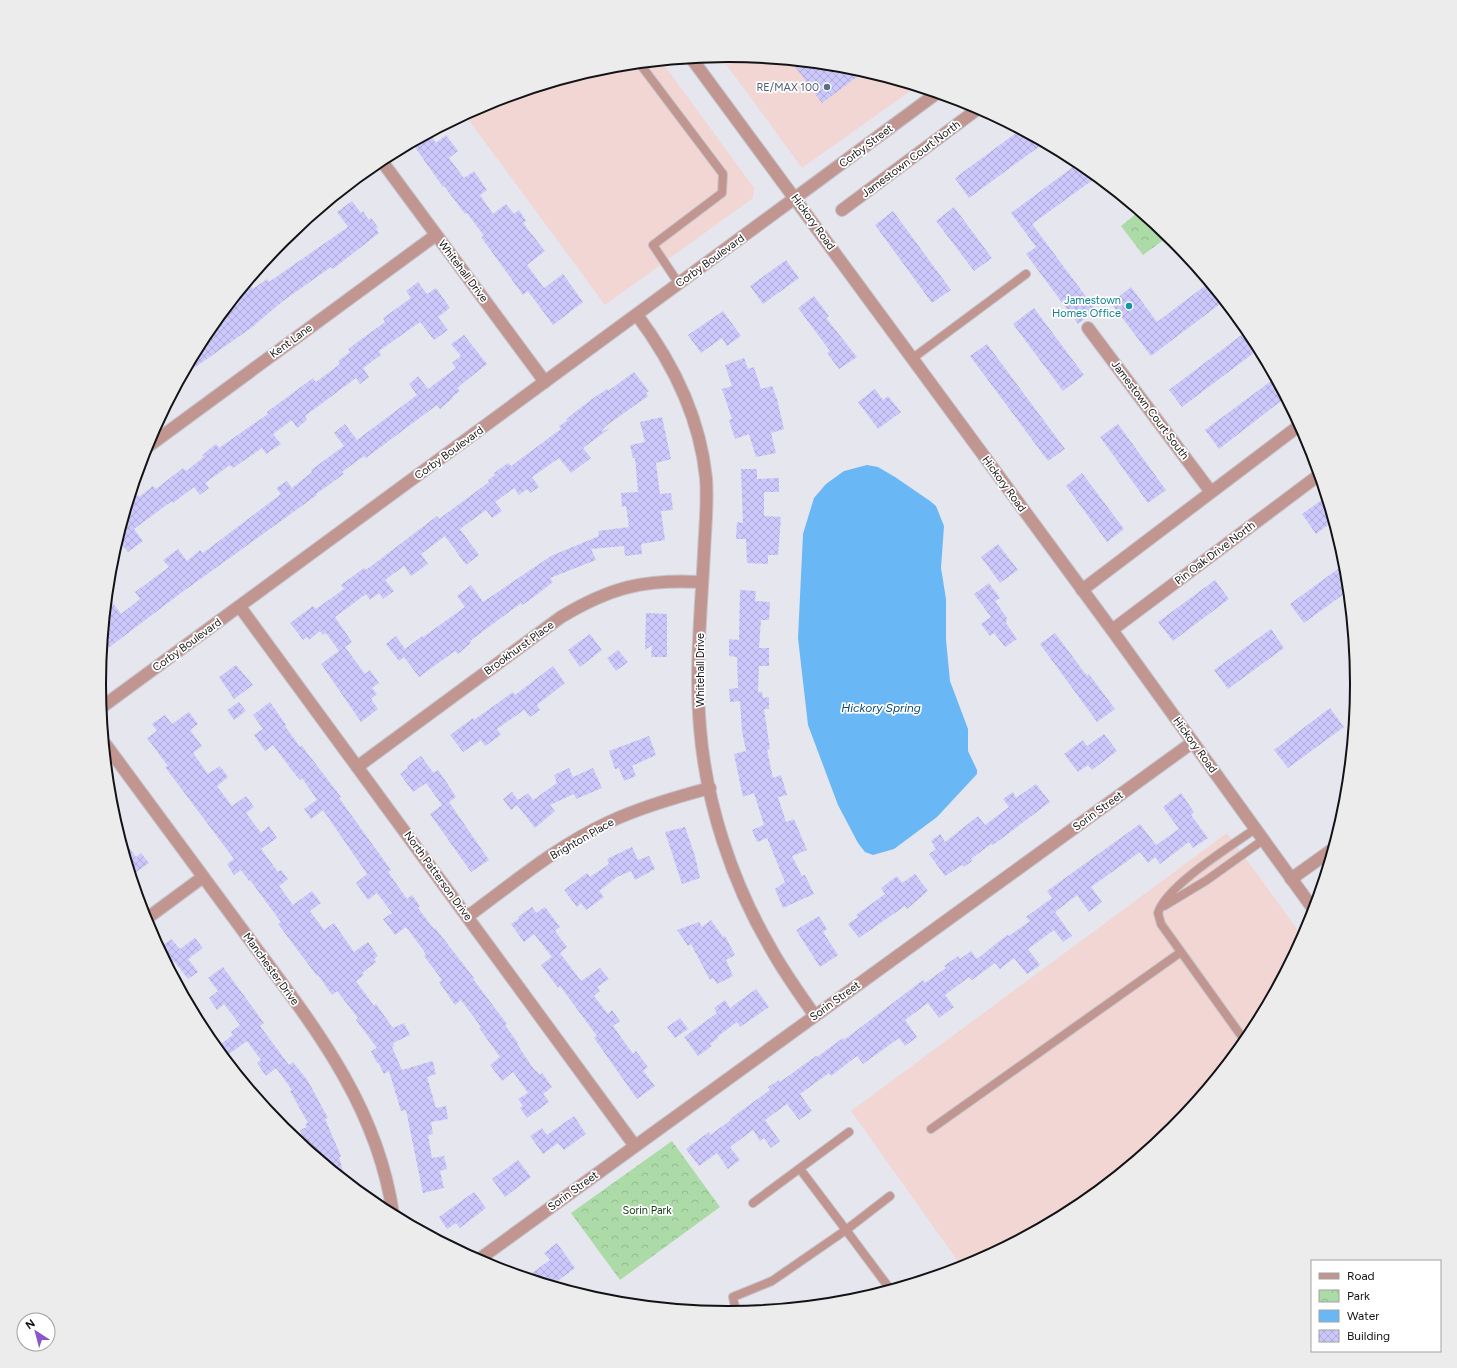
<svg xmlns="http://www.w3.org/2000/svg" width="1457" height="1368" font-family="Figtree,sans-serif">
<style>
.commercial{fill:#f1d6d3}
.park{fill:url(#park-crowns)}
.water{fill:#69b8f5}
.building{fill:url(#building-cross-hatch)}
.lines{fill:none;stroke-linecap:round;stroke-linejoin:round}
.service-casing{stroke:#c4c4cc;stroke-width:10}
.minor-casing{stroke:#c4c4cc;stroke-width:14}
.tertiary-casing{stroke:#c4c4cc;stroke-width:14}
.service{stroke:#c19690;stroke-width:8}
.minor{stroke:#c19690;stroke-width:12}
.tertiary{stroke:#c19690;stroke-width:12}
.service-dot{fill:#5c6f8a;stroke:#fff;stroke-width:1.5}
.culture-dot{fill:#0f9aa8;stroke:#fff;stroke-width:1.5}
.labels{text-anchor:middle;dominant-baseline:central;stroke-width:3.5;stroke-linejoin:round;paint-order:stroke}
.service-label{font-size:11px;fill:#4e5e75;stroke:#fff;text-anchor:end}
.street-label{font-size:11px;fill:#131316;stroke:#fff}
.culture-label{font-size:11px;fill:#0d838f;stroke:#fff;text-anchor:end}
.park-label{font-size:11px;fill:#0f3c0d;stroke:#fff}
.water-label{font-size:12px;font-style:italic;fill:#08476f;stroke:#fff}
.rim{fill:none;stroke:#131316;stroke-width:2}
</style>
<defs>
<pattern id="park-crowns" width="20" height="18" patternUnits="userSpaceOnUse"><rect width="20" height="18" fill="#acdba8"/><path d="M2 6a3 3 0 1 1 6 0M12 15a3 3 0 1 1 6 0" fill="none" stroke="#93bb90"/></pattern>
<pattern id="building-cross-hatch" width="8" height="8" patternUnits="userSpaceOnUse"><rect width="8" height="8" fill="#ccc8fb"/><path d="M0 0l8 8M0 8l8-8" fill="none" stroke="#aeabd6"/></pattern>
</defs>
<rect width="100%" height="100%" fill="#e6e6ef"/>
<path class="commercial" d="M729 55 851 67 916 87 802 168 720 56Z
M662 62 754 188 753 198 605 305 465 115 488 103 606 67Z
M1227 833 1303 937 1251 1034 1173 1129 1078 1207 962 1267 851 1111Z"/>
<path class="park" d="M1136 214 1140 219 1145 216 1169 236 1143 255 1121 226Z
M672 1141 720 1207 620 1280 571 1213Z"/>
<path class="water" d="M867 465 878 467 895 477 930 501 936 506 944 526 941 568 946 599V640L950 681 968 729V751L977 770V774L937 817 894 849 873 855 865 852 858 843 838 805 808 725 798 638 803 534 814 498 826 484 844 471Z"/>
<path class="building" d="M791 61 851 67 865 71 822 103Z
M1020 130 1044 143 969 198 955 178Z
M430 134 436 143 446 135 458 151 449 158 464 178 474 171 487 190 480 195 493 214 506 204 514 214 519 210 526 221 523 223 545 251 527 265 544 288 563 274 583 302 553 325 528 291 523 295 481 237 484 236 467 213 465 214 444 186 443 187 412 143Z
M1080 162 1094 179 1032 224 1096 310 1078 324 1026 254 1036 247 1011 213Z
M352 201 361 213 363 211 369 220 371 218 378 227 376 229 379 233 333 269 331 267 283 301 251 328 184 375 206 334 219 318 239 303 236 298 240 293 250 285 253 289 267 279 269 282 348 227 337 212Z
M954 207 992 258 974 271 936 221Z
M893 211 951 290 932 303 875 225Z
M786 260 799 278 763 304 750 286Z
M418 282 427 294 436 288 450 308 438 317 448 330 434 340 420 322 379 351 381 355 363 368 369 377 360 384 356 378 305 416 307 420 297 428 292 420 273 434 281 444 266 454 262 448 233 468 230 465 205 483 209 488 200 495 194 487 173 503 172 501 134 529 143 541 128 552 119 541 117 542 130 501 138 495 139 497 153 486 156 489 183 468 186 471 204 457 202 455 216 444 219 448 268 414 267 412 313 378 316 382 340 364 338 361 350 352 348 349 385 322 383 318 411 298 406 291Z
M1206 285 1220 304 1151 356 1111 303 1131 287 1157 322Z
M814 296 829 316 826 318 857 357 839 369 827 353 830 351 798 308Z
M1034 308 1084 375 1063 391 1013 324Z
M723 311 741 336 727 346 722 338 701 353 688 335Z
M1248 330 1259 349 1182 407 1169 390Z
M464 335 487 364 457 388 460 391 452 397 453 398 440 409 437 405 366 458 364 456 342 472 344 474 316 494 317 495 181 593 103 652 108 597 121 614 140 599 135 592 169 567 163 560 178 549 187 561 200 550 203 553 281 494 276 488 287 481 292 488 312 472 311 470 344 446 334 433 345 424 357 440 417 395 409 384 418 376 428 389 456 368 452 363 461 356 451 344Z
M987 344 1065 449 1048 461 970 356Z
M744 358 748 369 754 367 761 389 772 386 777 399 784 429 771 433 776 453 756 457 749 434 735 439 729 420 732 419 722 389 732 386 725 365Z
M634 372 649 391 646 393 648 396 606 426 601 431 609 429 583 448 591 458 571 473 559 458 532 477 539 487 530 493 527 489 519 495 514 488 495 502 502 511 492 518 486 510 460 529 479 555 466 565 445 536 421 554 428 564 411 576 404 566 385 580 394 591 383 599 379 593 370 600 366 594 335 617 352 642 345 647 365 674 370 670 379 683 372 688 377 694 371 699 378 709 361 722 321 664 339 651 326 633 323 635 320 631 309 640 307 637 303 640 290 623 313 606 316 609 344 589 341 585 364 568 366 570 437 516 439 519 489 482 488 480 495 475 494 473 508 463 511 466 561 429 559 426 567 421 566 419 592 399 607 389 608 391Z
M1275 378 1285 398 1219 449 1205 430Z
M875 389 883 400 888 396 901 412 878 429 858 402Z
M662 417 671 459 656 463 660 494 671 493 673 510 661 511 665 540 641 544 642 554 625 556 624 546 591 549 596 560 550 578 553 582 531 599 522 605 521 603 470 641 471 643 458 654 455 651 419 677 404 657 399 661 386 644 396 636 405 649 422 636 423 637 465 607 457 596 471 585 483 602 551 556 599 536 598 531 629 527 626 506 622 507 621 493 638 492 635 458H633L630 445 645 442 640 422Z
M1118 424 1166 490 1148 503 1100 437Z
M741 469H757V479L779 478V492H764V516L781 517 778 555H768V564L747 563 746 539H736L737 522 743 523Z
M1082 473 1124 529 1107 542 1066 486Z
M1326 497 1333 521 1316 534 1302 514Z
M998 544 1018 570 1000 583 981 557Z
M1346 563 1348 591 1304 623 1290 604Z
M1215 580 1229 599 1173 641 1158 622Z
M989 583 1000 598 995 601 1007 618 1006 623 1017 639 1005 647 994 633 990 636 981 624 991 617 974 594Z
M740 590 756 591 755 601 770 602 769 620H761L759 648H769V666H759L758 692H762L763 698 769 697V709H764L770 749 767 750 773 778 781 775 787 795 778 797 786 822 794 819 807 850 792 856 802 876 805 875 814 894 783 908 775 889 785 882 767 838 757 842 752 830 764 825 754 793 743 797 734 754 746 751 742 731 740 701 730 702 729 689 738 688 737 657 729 656V639L739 640Z
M646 613 667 614V657H651L652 645 645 650Z
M1271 629 1284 648 1228 689 1214 670Z
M1055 633 1087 676 1089 674 1115 709 1097 722 1040 644Z
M590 634 602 650 580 667 568 650Z
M618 650 628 662 616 671 607 658Z
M236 665 253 685 234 699 219 677Z
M553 666 565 683 537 705 540 710 530 717 524 710 497 729 501 735 485 746 481 740 463 752 450 735 473 718 474 720 513 692 515 695Z
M239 702 246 711 234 720 227 710Z
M270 702 286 725 285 726 300 747 302 746 341 797 339 798 391 870 388 872 407 899 412 895 420 906 418 908 434 929 435 928 457 956 474 978 473 979 507 1024 505 1025 518 1043 517 1044 533 1068 540 1075 542 1073 552 1087 543 1094 549 1102 527 1118 520 1108 523 1106 518 1099 528 1093 513 1072 502 1081 490 1065 500 1057 479 1028 481 1027 461 1000 455 1005 439 982 442 980 424 956 426 955 424 951 406 927 395 935 383 919 392 913 377 893 368 900 356 883 367 874 323 810 311 819 304 809 317 800 302 778 300 780 294 773 273 745 265 751 254 735 263 729 253 715Z
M1330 708 1344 727 1288 768 1274 750Z
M189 712 198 724 190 730 202 746 193 753 208 774 220 766 228 777 217 786 232 806 246 796 254 807 246 813 261 833 269 826 277 838 261 849 278 872 281 870 288 879 279 886 293 905 312 891 321 903 310 911 324 930 334 923 354 952 368 942 378 956 374 959 376 962 362 973 364 975 356 981 374 1006 376 1004 393 1028 404 1023 410 1035 393 1043 394 1046 392 1047 402 1070 432 1061 433 1062 436 1074 427 1077 436 1108 446 1106 448 1119 431 1122 433 1134 428 1135 432 1158 444 1156 447 1169 440 1171 444 1188 423 1193 406 1110 401 1111 389 1071 384 1074 378 1062 377 1063 371 1051 377 1048 356 1020 358 1018 337 991 332 995 318 975 317 976 278 924 281 922 250 880 249 881 241 870 234 875 227 864 234 859 165 767 168 766 147 738 157 731 152 724 165 715 172 724Z
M1104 734 1117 751 1092 770 1088 765 1078 772 1064 754 1083 740 1087 746Z
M649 736 656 755 632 766 636 776 624 781 619 768 615 769 609 751Z
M421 756 432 771 434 773 438 770 447 783 456 797 449 802 489 860 471 872 430 814 442 805 426 783 413 792 400 774 408 768 407 766Z
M569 768 573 777 593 768 602 788 576 799 574 794 550 805 555 811 535 828 517 805 511 810 503 799 512 792 518 800 528 793 533 800 557 783 554 775Z
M1036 784 1050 802 993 845 991 844 971 859 972 861 964 867 962 865 945 876 929 854 936 849 931 841 940 834 945 842 978 816 985 825 1009 807 1003 799 1013 792 1016 798Z
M1181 793 1194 812 1191 815 1208 838 1193 848 1189 842 1160 864 1155 857 1148 863 1140 852 1091 887 1102 902 1089 912 1077 895 1055 912 1072 936 1063 942 1054 930 1028 949 1040 965 1027 974 1014 958 1000 969 995 963 972 980 969 977 945 995 954 1007 939 1018 928 1003 905 1020 917 1037 905 1046 899 1038 863 1064 857 1056 831 1076 829 1073 800 1094 812 1111 799 1120 787 1104 765 1120 780 1141 771 1148 764 1138 760 1141 753 1130 730 1147 740 1160 728 1169 717 1153 699 1166 686 1149 709 1132 710 1135 731 1120 730 1119 770 1090 768 1087 779 1080 780 1082 816 1056 817 1057 843 1038 844 1040 923 980 925 983 946 968 944 966 958 956 960 959 971 951 977 959 1007 935 1009 936 1030 921 1026 917 1052 898 1047 891 1140 824 1156 845 1179 829 1163 807Z
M685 827 695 856 700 878 682 884 665 832Z
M123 840 136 857 141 853 149 863 132 875 122 841Z
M632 847 638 860 649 856 655 869 635 880 631 871 617 877 599 891 604 897 586 910 581 903 577 907 564 890 587 873 590 877 609 864 607 859Z
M915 874 928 891 907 909 905 906 859 938 848 924 858 917 856 915 885 894 881 888 897 876 902 883Z
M532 907 536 913 545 907 560 927 555 931 567 947 560 953 581 981 600 968 609 979 597 987 600 991 594 996 608 1014 612 1010 620 1021 613 1026 633 1054 636 1051 648 1067 643 1071 655 1086 637 1099 594 1038 597 1036 560 986 558 988 541 965 552 957 534 934 524 942 511 924 519 919 518 917Z
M819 916 827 929 823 932 838 955 820 967 796 930Z
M711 920 723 937 725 936 735 955 726 960 733 976 717 984 713 978 710 980 691 944 688 946 677 930 699 922 702 927Z
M195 938 203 948 188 959 198 972 188 979 174 961 169 965 160 948 171 939 180 949Z
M223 967 264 1023 260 1026 289 1065 293 1062 308 1081 328 1118 325 1119 341 1156 339 1157 345 1179 307 1148 300 1130 307 1127 305 1124 308 1123 290 1091 292 1090 276 1068 266 1076 257 1063 261 1060 247 1041 225 1057 217 1047 233 1035 231 1032 240 1025 224 1004 217 1010 209 998 218 991 208 978Z
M756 989 769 1007 740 1027 737 1022 717 1037 718 1038 710 1044 712 1046 698 1056 684 1037 717 1013 714 1008 725 1000 730 1008Z
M680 1018 688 1029 675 1038 667 1027Z
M574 1116 586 1134 564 1150 558 1143 543 1154 530 1136 542 1128 547 1135Z
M518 1160 531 1177 505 1197 492 1179Z
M474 1192 486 1208 460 1228 456 1223 447 1229 439 1217Z
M557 1243 575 1268 552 1285 537 1280 532 1273 550 1260 544 1253Z"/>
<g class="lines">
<g class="service-casing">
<path id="service" d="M640 64 723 174 722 193 653 245 679 284
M913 358 1026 274
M1164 906 1207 880 1263 840
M1245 1041 1161 924 1158 913C1166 886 1231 846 1255 829
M931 1129 1181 952
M800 1169 846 1230 890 1196
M753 1203 849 1132
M736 1312 733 1297 772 1281 846 1230 890 1289"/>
</g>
<g class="minor-casing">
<path id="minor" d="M381 160 545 382
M795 198 937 93
M842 210 979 108
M637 315C673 363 700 418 706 478 708 503 705 528 704 553 701 611 695 670 700 728 706 803 732 882 770 947 783 971 799 993 815 1016
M1088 328 1211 492
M146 448 436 235
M1082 590 1300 425
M240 607 635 1146
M1112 630 1319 475
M357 767 561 617C611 587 644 579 702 582
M1291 879 1333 849
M467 917C513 883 557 846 609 822 641 807 676 797 710 788
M146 919 203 877
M478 1260 1193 742"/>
</g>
<g class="tertiary-casing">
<path id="tertiary" d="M692 59 1112 630 1314 910
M102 707 795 198
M106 745C152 807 198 870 244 932 309 1020 377 1102 393 1214"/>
</g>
<use href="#service" class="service"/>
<use href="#minor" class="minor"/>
<use href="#tertiary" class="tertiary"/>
</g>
<circle class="service-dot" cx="827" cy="87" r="4"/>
<circle class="culture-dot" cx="1129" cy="306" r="4"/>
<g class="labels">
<g class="service-label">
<text x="819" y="87">RE/MAX 100</text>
</g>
<g class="street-label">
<text transform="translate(866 146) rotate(-37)">Corby Street</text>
<text transform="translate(911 159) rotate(-37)">Jamestown Court North</text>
<text transform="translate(813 222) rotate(54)">Hickory Road</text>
<text transform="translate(710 261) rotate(-36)">Corby Boulevard</text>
<text transform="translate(463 271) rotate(53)">Whitehall Drive</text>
<text transform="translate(291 341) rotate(-36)">Kent Lane</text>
<text transform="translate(1150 410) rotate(53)">Jamestown Court South</text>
<text transform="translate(449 453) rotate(-36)">Corby Boulevard</text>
<text transform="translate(1004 484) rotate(54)">Hickory Road</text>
<text transform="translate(1215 553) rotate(-37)">Pin Oak Drive North</text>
<text transform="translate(187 645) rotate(-36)">Corby Boulevard</text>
<text transform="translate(519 648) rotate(-36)">Brookhurst Place</text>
<text transform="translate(700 670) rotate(-90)">Whitehall Drive</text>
<text transform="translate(1195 745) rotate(54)">Hickory Road</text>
<text transform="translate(1098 811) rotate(-36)">Sorin Street</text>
<text transform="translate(582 839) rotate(-30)">Brighton Place</text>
<text transform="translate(438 876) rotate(54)">North Patterson Drive</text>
<text transform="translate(271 969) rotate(54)">Manchester Drive</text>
<text transform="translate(835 1001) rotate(-36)">Sorin Street</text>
<text transform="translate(573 1191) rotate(-36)">Sorin Street</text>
</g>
<g class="culture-label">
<text x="1121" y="300">Jamestown<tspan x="1121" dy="13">Homes Office</tspan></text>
</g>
<g class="park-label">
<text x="647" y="1210">Sorin Park</text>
</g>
<g class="water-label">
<text x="881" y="708">Hickory Spring</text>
</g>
</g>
<path d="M0 0H1457V1368H0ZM106 684a622 622 0 1 1 1244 0a622 622 0 1 1-1244 0Z" fill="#ececec" fill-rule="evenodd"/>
<path class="rim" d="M106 684a622 622 0 1 1 1244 0a622 622 0 1 1-1244 0Z"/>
<rect x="1311" y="1260" width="130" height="92" fill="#ffffff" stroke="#a1a1a2"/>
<rect x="1319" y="1273" width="20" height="6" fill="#c19690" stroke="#a1a1a2"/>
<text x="1347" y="1280" font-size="12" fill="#131316">Road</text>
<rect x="1319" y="1290" width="20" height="12" fill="url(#park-crowns)" stroke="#a1a1a2"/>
<text x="1347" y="1300" font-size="12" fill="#131316">Park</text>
<rect x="1319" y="1310" width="20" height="12" fill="#69b8f5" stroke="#a1a1a2"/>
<text x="1347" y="1320" font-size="12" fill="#131316">Water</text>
<rect x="1319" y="1330" width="20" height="12" fill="url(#building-cross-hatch)" stroke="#a1a1a2"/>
<text x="1347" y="1340" font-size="12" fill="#131316">Building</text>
<g transform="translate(36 1332) rotate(324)"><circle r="19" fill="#ffffff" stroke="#a1a1a2"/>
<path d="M0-3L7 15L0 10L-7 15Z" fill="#8a55cd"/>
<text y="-6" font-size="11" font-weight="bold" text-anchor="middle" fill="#131316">N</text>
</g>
</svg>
